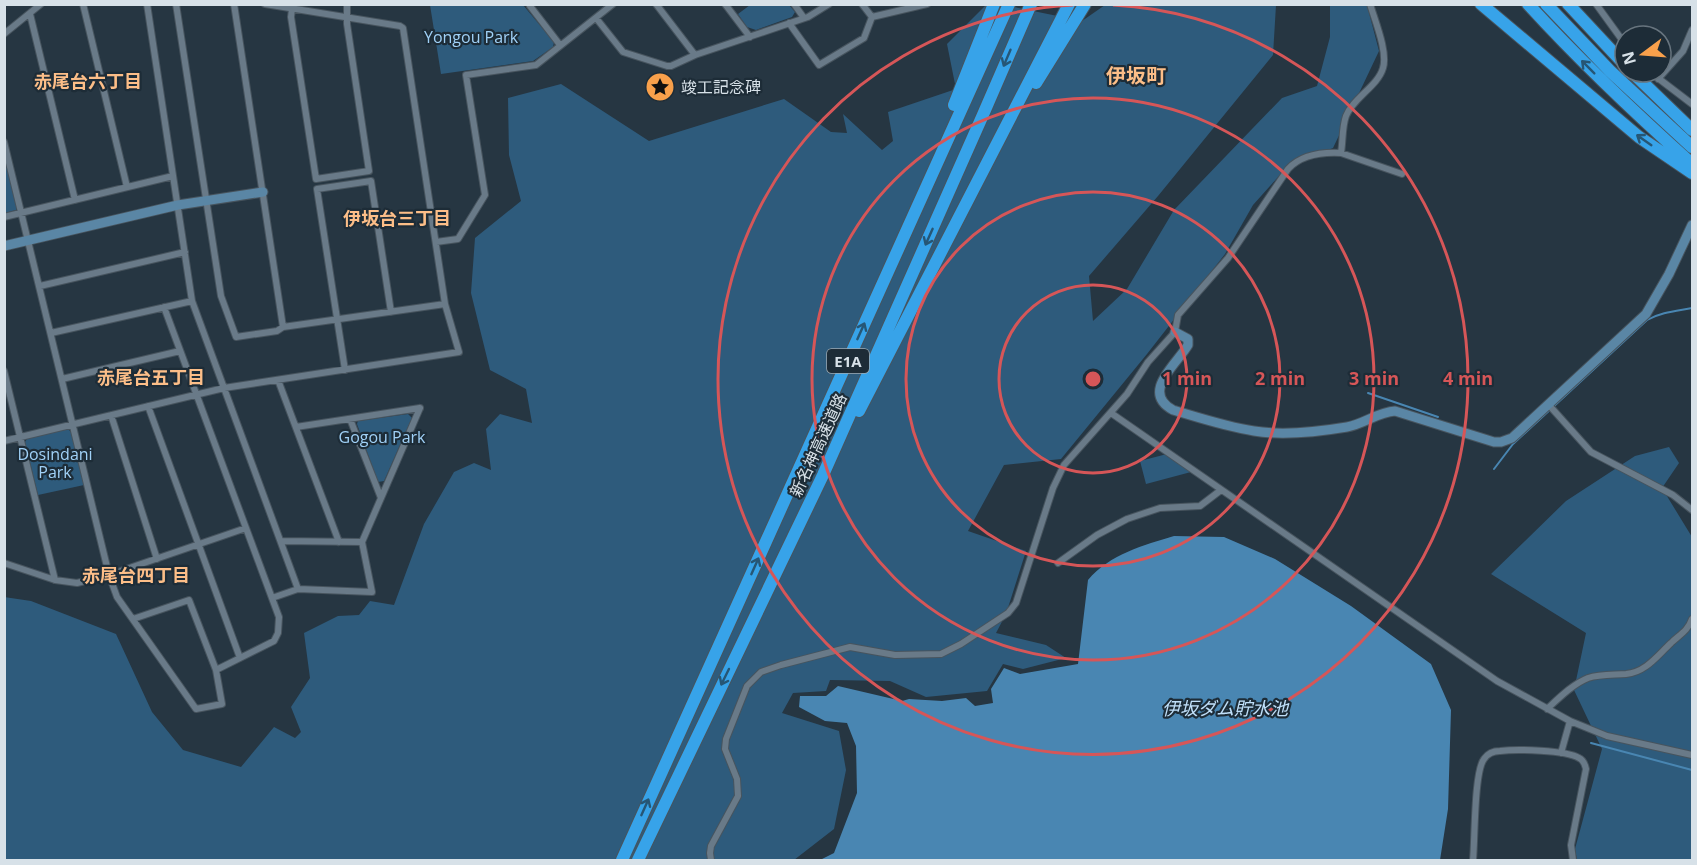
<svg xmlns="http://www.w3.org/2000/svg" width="1697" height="865" font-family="'Open Sans','Noto Sans JP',sans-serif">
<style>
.green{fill:#2e5b7c}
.water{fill:#4986b2}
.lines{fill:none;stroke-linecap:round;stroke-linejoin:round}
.stream{stroke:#4986b2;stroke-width:2}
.street-casing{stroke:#47545e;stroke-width:8}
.secondary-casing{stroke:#47545e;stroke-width:11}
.highway-casing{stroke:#47545e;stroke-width:14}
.street{stroke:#697a88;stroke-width:6}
.secondary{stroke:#5a86a5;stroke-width:9}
.highway{stroke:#37a3e9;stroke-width:12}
.oneway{stroke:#265675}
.ring{fill:none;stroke:#d65658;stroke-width:3}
.labels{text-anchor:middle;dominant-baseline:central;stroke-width:4.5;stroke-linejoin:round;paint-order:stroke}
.shield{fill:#1d2c37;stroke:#9fabb3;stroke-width:1.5}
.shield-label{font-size:15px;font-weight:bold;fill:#d7e1e8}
.park-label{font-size:16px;fill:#a0d1f7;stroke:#1d2c37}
.poi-label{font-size:16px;fill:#d7e1e8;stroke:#1d2c37;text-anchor:start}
.street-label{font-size:16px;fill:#d7e1e8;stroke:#1d2c37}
.neighbourhood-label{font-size:18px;font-weight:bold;fill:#fcbe88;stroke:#1d2c37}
.water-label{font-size:18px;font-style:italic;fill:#c0e0fa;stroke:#1d2c37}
.quarter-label{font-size:20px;font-weight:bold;fill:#fcbe88;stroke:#1d2c37}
.centre{fill:#d65658;stroke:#1d2c37;stroke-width:3}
.ring-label{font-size:18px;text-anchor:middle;font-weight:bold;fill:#d65658;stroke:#1d2c37;stroke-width:4.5;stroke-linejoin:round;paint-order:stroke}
</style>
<rect width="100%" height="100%" fill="#263642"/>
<path class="green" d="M430 5H523L554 42 553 47 533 61 441 74Z
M750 5H789L795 12 792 17 756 30 747 27 738 14Z
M986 5H1004L1082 21 1105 5H1276L1273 55 1158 196 1089 276 1093 321 1127 289 1174 210 1282 98 1317 86 1330 37V5H1367L1379 51 1333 148 1287 167 1253 205 1225 254 1147 354 1061 459 1004 465 968 531 1026 551 1006 614 996 633 1046 645 1066 658 1023 669 1003 664 987 691 926 697 890 681 830 680 826 691 793 693 782 713 839 731 846 770 834 829 794 860H5L4 597 31 601 116 634 152 712 183 750 241 767 274 727 295 738 301 732 291 707 310 678 304 633 338 616 359 615 370 601 394 605 424 524 454 472 474 463 491 470 486 429 500 414 532 423 526 389 490 370 471 293 475 238 521 201 509 155 508 98 561 84 649 141 784 99 831 132 847 133 843 114 882 150 893 141 888 112 956 89 947 44Z
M8 167 17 207 16 210 5 213 4 168Z
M408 414 412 418 384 481 378 482 357 424 358 421Z
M68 429 71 432 84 485 38 495 25 442 27 439Z
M1669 447 1679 463 1662 488 1692 537V860H1577L1575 849 1602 749 1574 690 1586 633 1491 574 1566 501 1635 456Z
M1167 454 1191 472 1146 484 1140 461Z"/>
<path class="water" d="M1174 536 1224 537 1275 559 1351 606 1431 664 1451 710 1448 809 1440 860H809L810 859 820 860 834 853 857 793 856 746 847 723 825 721 799 707 800 696H826L838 686 902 701 909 699 942 701 966 698 975 706 993 703 991 689 1004 668 1020 674 1078 664 1088 580C1110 554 1144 545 1174 536Z"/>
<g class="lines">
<path class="stream" d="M1368 393 1438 417
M1494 469 1513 444 1647 320C1661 312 1676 311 1692 308
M1591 743 1692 770"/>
<g class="street-casing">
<path id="street" d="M83 4 127 187
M147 4 192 301 298 589 272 598
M176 4 221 296 236 337 277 331 283 327 445 304
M234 4 283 327
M532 4 530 6 560 45
M656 4 695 55
M725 4 750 37
M794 4 804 18
M862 4 872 17
M1596 4 1625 44
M292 9 291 17 316 179 369 171 347 24V4
M30 14 75 200
M872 17 927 4
M596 18 623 52 667 66H671L695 55 808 17 829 4
M789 23 819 65 864 38 872 17
M4 34 41 4
M1650 72 1692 104
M1658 79 1683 51 1692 30
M4 142 109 575 117 597 196 709 222 704 216 670 189 600 133 619
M1341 153C1343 141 1342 127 1346 116 1353 98 1378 86 1383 68 1388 52 1375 21 1370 4
M4 217 173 176
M436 242 458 239 485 195 466 75 536 65 613 4
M40 286 185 252
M164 307 279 617 278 633 274 641 216 670
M51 333 192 301
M345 370 317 189 371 181 391 312
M4 371 55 580
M62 379 180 351
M278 380 339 542
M1548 404 1591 452 1673 495 1692 510
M148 406 240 658
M1111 413 1497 681 1570 721 1561 753
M111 415 157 559
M350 419 381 498
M296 427 420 408
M4 441 224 388 459 352 445 304 403 28 400 26 265 4
M281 541 362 542 420 408
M4 563 55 580 77 583 109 575 246 528
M1058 563 1097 535 1127 519 1160 508 1200 506 1221 490
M298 589 372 592 362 542
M1547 709C1559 698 1573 684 1588 678 1600 674 1613 675 1626 674 1646 672 1657 656 1671 643 1679 635 1688 631 1692 619
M1570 721 1607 736 1692 755
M711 860 710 853 711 846 738 796 737 779 725 749 726 739 747 686 761 672 781 665 850 647 895 655 941 654 961 644 1008 613 1016 603 1053 488 1064 465 1127 394 1148 362 1175 332 1178 315 1228 258 1288 169C1301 155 1322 152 1341 153L1402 174
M1473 860C1475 840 1474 772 1484 759 1488 753 1494 751 1500 751 1516 749 1566 750 1579 758 1584 760 1585 765 1586 769L1571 845 1573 860"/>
</g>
<g class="secondary-casing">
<path id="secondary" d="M4 246 178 205 263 192
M1175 332 1188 339V345C1177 364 1140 392 1173 410 1200 418 1227 427 1254 431 1284 436 1317 432 1347 427 1364 424 1378 412 1395 411L1494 442H1501L1512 438 1646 314 1669 274 1692 225"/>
</g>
<g class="highway-casing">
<path id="highway" d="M1481 4 1639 137 1692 173
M1528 4C1580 61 1635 113 1692 164
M1546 4 1610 71 1692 147
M1568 4 1625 65
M1632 72 1692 130
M1036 83 1085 4
M954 105 994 4
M859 411 1069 4
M622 860 1009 4
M638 860 823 475 982 117 1031 4"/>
</g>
<use href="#street" class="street"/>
<use href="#secondary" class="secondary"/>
<use href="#highway" class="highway"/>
</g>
<defs><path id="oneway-shaft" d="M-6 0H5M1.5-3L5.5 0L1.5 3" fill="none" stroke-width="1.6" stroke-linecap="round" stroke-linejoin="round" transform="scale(1.5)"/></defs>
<g class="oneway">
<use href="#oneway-shaft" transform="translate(1007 58) rotate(113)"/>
<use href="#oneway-shaft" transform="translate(1588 67) rotate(-135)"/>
<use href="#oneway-shaft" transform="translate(1644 140) rotate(-145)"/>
<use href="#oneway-shaft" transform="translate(929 237) rotate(114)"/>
<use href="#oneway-shaft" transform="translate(861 331) rotate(-66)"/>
<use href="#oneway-shaft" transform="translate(755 566) rotate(-66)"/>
<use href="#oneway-shaft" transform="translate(725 677) rotate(116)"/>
<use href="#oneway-shaft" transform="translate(645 807) rotate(-66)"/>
</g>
<g class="ring">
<circle cx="1093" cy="379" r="94"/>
<circle cx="1093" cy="379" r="187"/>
<circle cx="1093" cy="379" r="281"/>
<path d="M1113 5A375 375 0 1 1 1073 5"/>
</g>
<defs>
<g id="sight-disc" transform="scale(1.5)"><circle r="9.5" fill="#f8a04b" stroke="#1d2c37"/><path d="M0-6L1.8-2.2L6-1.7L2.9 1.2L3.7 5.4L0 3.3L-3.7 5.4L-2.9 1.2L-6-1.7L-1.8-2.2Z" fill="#111"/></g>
</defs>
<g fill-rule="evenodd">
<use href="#sight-disc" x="660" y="87"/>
</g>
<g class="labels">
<rect class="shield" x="827" y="349" width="42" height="24" rx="4.5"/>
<g class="shield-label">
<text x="848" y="361">E1A</text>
</g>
<g class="park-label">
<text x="471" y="37">Yongou Park</text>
<text x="382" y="437">Gogou Park</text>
<text x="55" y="454">Dosindani<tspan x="55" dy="18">Park</tspan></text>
</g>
<g class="poi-label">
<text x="681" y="87">竣工記念碑</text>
</g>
<g class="street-label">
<text transform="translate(818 445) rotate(-65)">新名神高速道路</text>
</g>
<g class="neighbourhood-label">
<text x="88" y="81">赤尾台六丁目</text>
<text x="397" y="218">伊坂台三丁目</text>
<text x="151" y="377">赤尾台五丁目</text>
<text x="136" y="575">赤尾台四丁目</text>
</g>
<g class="water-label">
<text x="1225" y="708">伊坂ダム貯水池</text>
</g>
<g class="quarter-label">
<text x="1136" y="75">伊坂町</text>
</g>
</g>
<circle cx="1093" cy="379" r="9" class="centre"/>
<g class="ring-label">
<text x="1187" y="385">1 min</text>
<text x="1280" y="385">2 min</text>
<text x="1374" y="385">3 min</text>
<text x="1468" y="385">4 min</text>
</g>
<rect width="1697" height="865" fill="none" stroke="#d7e1e8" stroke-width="12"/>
<g transform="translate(1643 54) rotate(254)"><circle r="28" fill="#1d2c37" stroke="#67747e" stroke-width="1.5"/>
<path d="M0-4.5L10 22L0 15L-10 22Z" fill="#f8a04b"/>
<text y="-9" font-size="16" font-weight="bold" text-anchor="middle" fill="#d7e1e8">N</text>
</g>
</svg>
